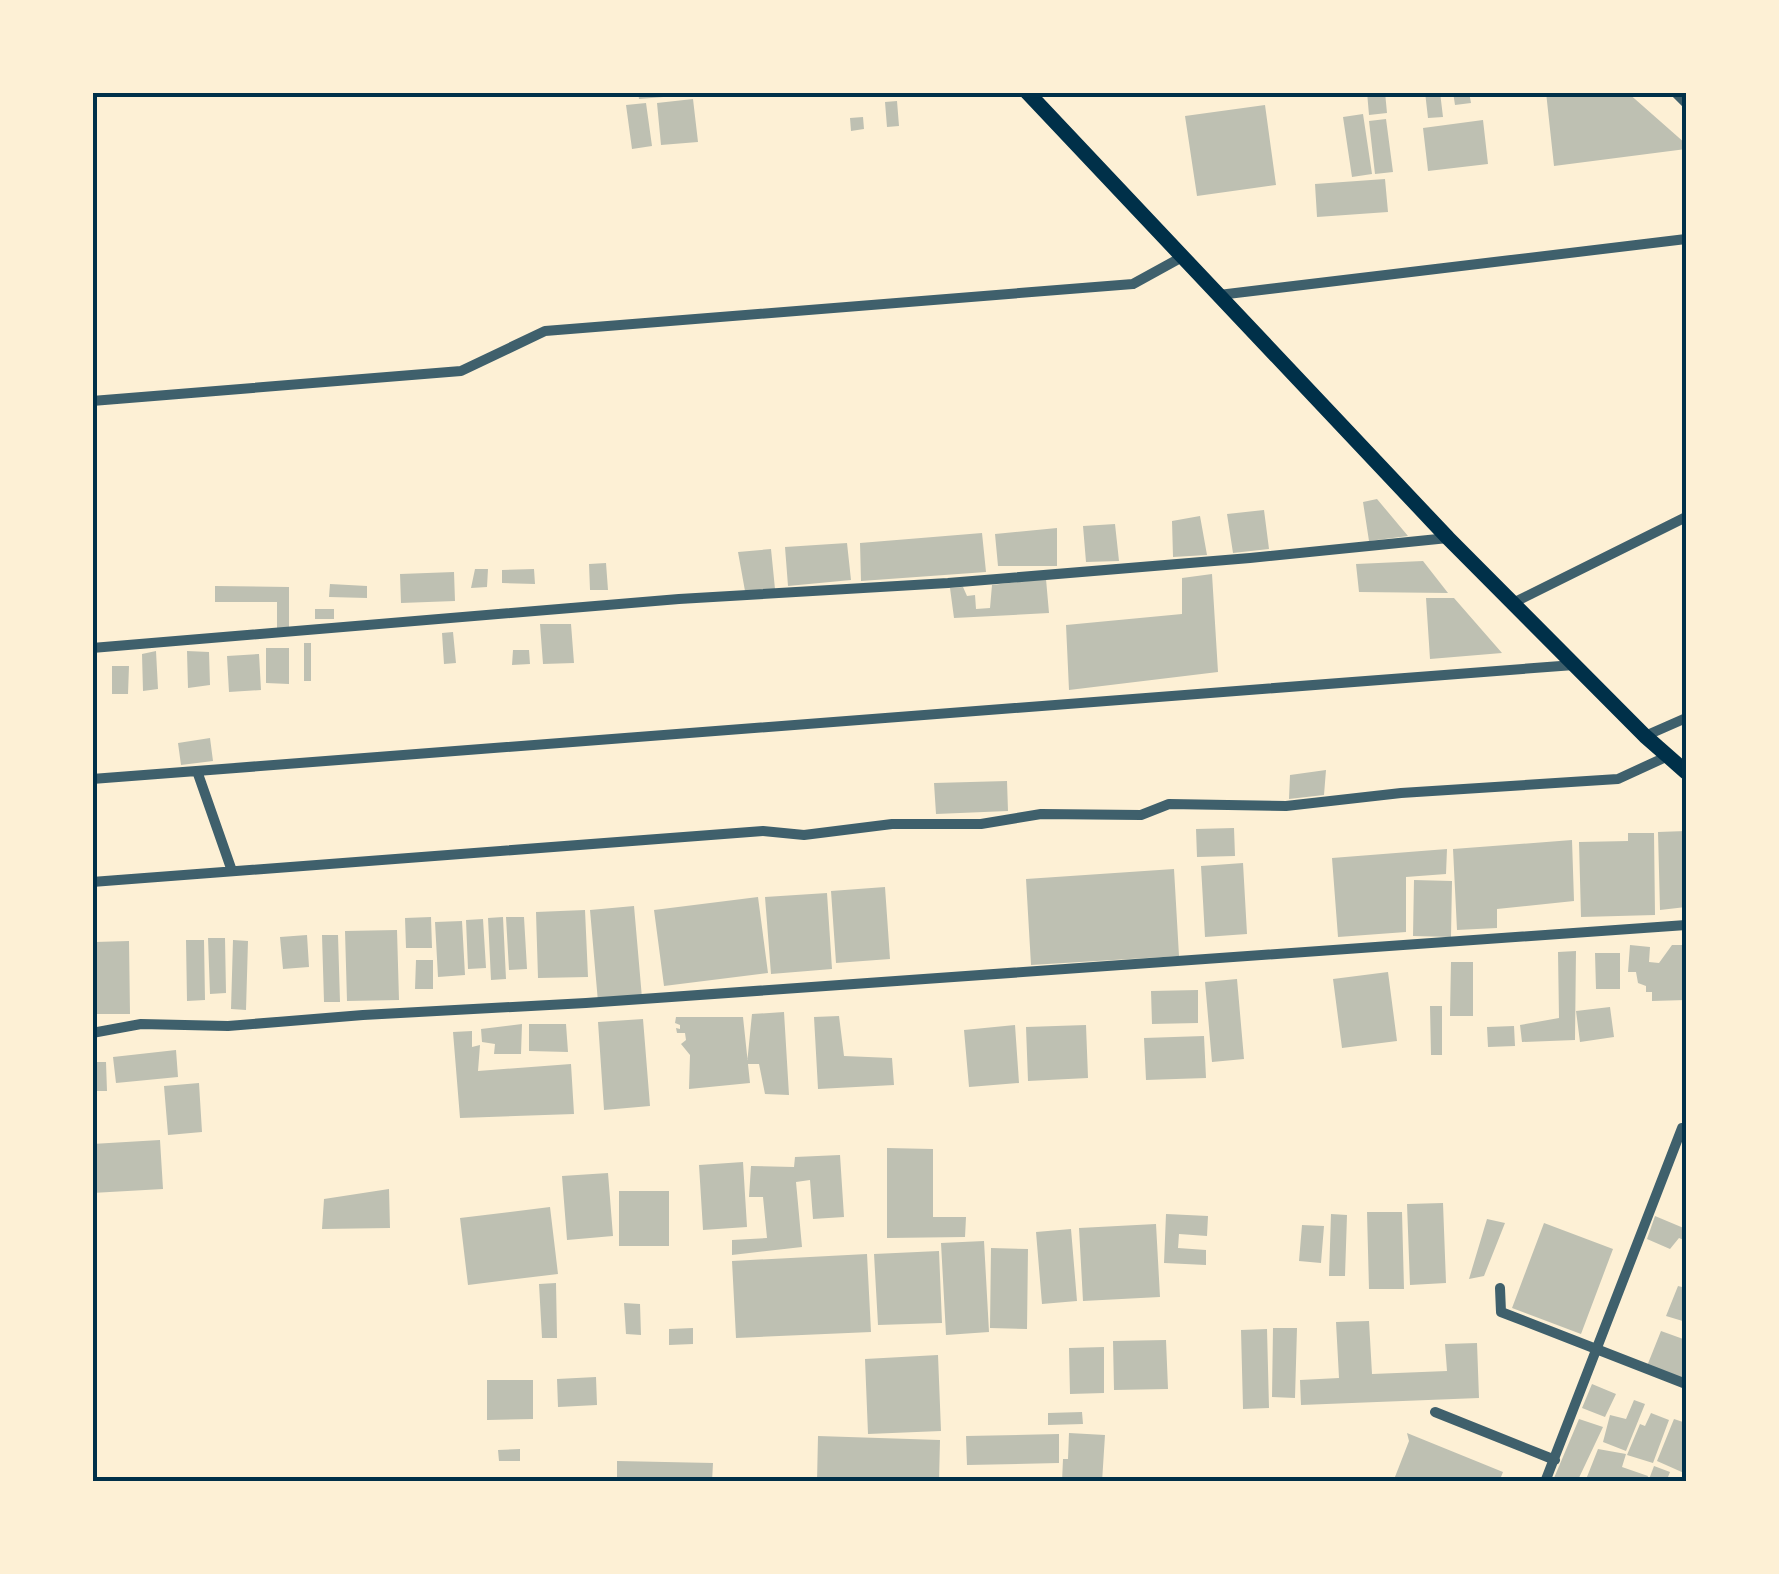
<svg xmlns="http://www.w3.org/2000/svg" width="1779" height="1574" font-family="'Crimson Pro',serif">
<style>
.building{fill:#bec0b2}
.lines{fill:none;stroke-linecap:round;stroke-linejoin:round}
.minor{stroke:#3f606c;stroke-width:10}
.secondary{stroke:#003049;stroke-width:15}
.neatline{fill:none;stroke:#003049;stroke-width:4}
</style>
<rect width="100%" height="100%" fill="#fdf0d5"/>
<path class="building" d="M638 92H687L688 95 639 99Z
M1367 92H1385L1387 113 1369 115Z
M1425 92H1440L1443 117 1428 118Z
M1453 92H1469L1471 103 1455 105Z
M1546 92H1627L1686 144V149L1554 166Z
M693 99 698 142 661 145 657 103Z
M897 101 899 126 887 127 885 102Z
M646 103 652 146 632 149 626 105Z
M1265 105 1276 185 1197 196 1185 116Z
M1363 114 1372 174 1352 177 1343 117Z
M863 117 864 129 851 131 850 118Z
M1386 119 1393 172 1375 174 1369 121Z
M1483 120 1488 164 1428 171 1423 128Z
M1385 179 1388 212 1317 217 1315 184Z
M1377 499 1408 536 1369 541 1363 502Z
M1264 510 1269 549 1233 553 1227 514Z
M1200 516 1207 555 1173 557 1172 521Z
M1115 524 1119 561 1086 562 1083 526Z
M1057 528V566H998L995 534Z
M982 533 986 572 861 581 860 543Z
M847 543 851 580 788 586 785 547Z
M771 549 775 589 745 591 738 552Z
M1423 561 1448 593 1359 592 1356 564Z
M606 563 608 590H590L589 564Z
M475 569H488L487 587 471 588Z
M534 569 535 584 502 583V570Z
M454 572 455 601 401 603 400 574Z
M1212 574 1218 672 1069 690 1066 625 1182 614V578Z
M1046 579 1049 613 954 618 950 588 963 587 967 596 975 595 976 609 990 608 992 585Z
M330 584 367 586V598L329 597Z
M215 586 289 587V628H277V602H215Z
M1426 598H1454L1502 653 1430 659Z
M315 609H334V619H315Z
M540 624H571L574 663 543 664Z
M453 632 456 663 444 664 442 633Z
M304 643H311V681H304Z
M266 648H289V684L266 683Z
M513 650H529L530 664 512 665Z
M156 651 158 689 143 691 142 654Z
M187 651 209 652 210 685 188 688Z
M259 654 261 690 229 692 227 656Z
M112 666H129L128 694H112Z
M210 738 213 761 181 765 178 743Z
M1326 770 1324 795 1289 799 1290 775Z
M1007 781 1008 811 936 814 934 783Z
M1234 828 1235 856 1197 857 1196 829Z
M1686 831V907L1660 910 1658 832Z
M1628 833H1654L1655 915 1581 917 1579 842 1628 841Z
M1572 840 1574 901 1497 909V928L1457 930 1453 849Z
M1447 849 1446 874 1406 877V932L1338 937 1332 858Z
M1243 863 1247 934 1205 937 1201 866Z
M1174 869 1179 956 1031 965 1026 879Z
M1414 880 1452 881 1451 937 1413 936Z
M885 887 890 959 836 963 831 891Z
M827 893 832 969 771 974 765 897Z
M758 897 768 973 664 986 654 910Z
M634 906 642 998 598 1002 590 910Z
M585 910 588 977 538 978 536 912Z
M431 917 432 948H406L405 918Z
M503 917 506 979 491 980 488 918Z
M506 917H524L527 969 509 970Z
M483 919 486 968 468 969 466 920Z
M462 921 465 975 438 977 435 922Z
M397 930 399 1000 347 1001 345 931Z
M307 935 309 967 283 969 280 937Z
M322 935H338L340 1002H324Z
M208 938H225L226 993 210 994Z
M186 940H204L205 1000 187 1001Z
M233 940 248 941 246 1010 231 1009Z
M129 941 130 1014H96L95 942Z
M1630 945 1650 947 1649 962 1659 963 1672 945H1686V1000L1652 1001V992H1646V986L1638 983 1636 972H1628Z
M1576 951 1575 1040 1522 1042 1520 1025 1559 1018 1558 952Z
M1595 953H1620V989H1596Z
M416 960H433V989H415Z
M1451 962H1473V1016H1450Z
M1388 972 1397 1041 1342 1048 1333 979Z
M1237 979 1244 1059 1212 1062 1205 982Z
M1198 990V1023L1152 1024 1151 991Z
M1430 1006H1442V1055H1431Z
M1610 1007 1614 1037 1580 1042 1576 1011Z
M784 1012 789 1095 765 1094 759 1064H747L752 1014Z
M839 1016 844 1056 892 1058 894 1085 818 1089 814 1017Z
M676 1017H743L750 1083 689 1089 690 1055 681 1044 686 1040 685 1033H677L676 1028 680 1029V1025L675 1023Z
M643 1019 650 1106 604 1110 598 1022Z
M522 1024 521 1054H494L495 1044 482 1042 481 1029Z
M529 1024H566L568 1052 529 1051Z
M1015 1025 1019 1083 969 1087 964 1030Z
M1086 1025 1088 1078 1028 1081 1026 1027Z
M1514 1026 1515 1046 1488 1047 1487 1027Z
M472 1031V1047L480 1045 478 1071 571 1064 574 1114 460 1118 453 1032Z
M1204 1036 1206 1078 1146 1080 1144 1038Z
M176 1050 178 1077 116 1083 113 1057Z
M92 1062H106L107 1091H92Z
M199 1083 202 1132 168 1135 164 1086Z
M160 1140 163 1189 92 1193V1144Z
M887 1148 933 1149V1217H966L965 1237 887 1238Z
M840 1155 844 1217 813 1219 810 1180 796 1182 802 1247 732 1255V1240L767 1238 763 1197H749L751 1166 794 1167 795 1157Z
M743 1162 747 1227 703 1230 699 1165Z
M608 1173 613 1236 567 1240 562 1176Z
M389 1189 390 1228 322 1229 324 1199Z
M619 1191H669V1246H619Z
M1443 1203 1446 1283 1410 1285 1407 1204Z
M550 1207 558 1274 468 1285 460 1218Z
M1367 1212H1402L1404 1289H1369Z
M1166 1214 1208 1216 1207 1236 1179 1234 1178 1248 1206 1250V1265L1164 1263Z
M1331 1214 1347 1215 1345 1276H1329Z
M1655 1216 1686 1229V1241L1679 1238 1670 1249 1647 1239Z
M1487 1219 1505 1223 1484 1276 1469 1279Z
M1544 1223 1613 1249 1581 1334 1512 1308Z
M1156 1224 1160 1297 1083 1301 1079 1228Z
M1302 1225 1324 1226 1321 1263 1299 1261Z
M1071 1229 1077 1301 1042 1304 1036 1232Z
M984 1241 989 1332 946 1335 941 1243Z
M991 1248 1028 1249 1027 1329 990 1328Z
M939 1251 942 1323 878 1325 874 1254Z
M867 1254 871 1332 736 1338 732 1261Z
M556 1283 557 1338H542L539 1284Z
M1678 1286 1686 1288V1322L1666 1316Z
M624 1303 640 1304 641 1335 626 1334Z
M1369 1321 1372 1374 1447 1371 1445 1344 1477 1343 1479 1398 1301 1405 1300 1380 1339 1378 1336 1322Z
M693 1328V1344L669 1345V1329Z
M1273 1328H1297L1295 1398 1272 1397Z
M1267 1329 1269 1408 1243 1409 1241 1330Z
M1661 1331 1686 1340 1685 1381 1647 1366Z
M1166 1340 1168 1389 1114 1390 1113 1341Z
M1104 1347V1393L1070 1394 1069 1348Z
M938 1355 941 1431 868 1434 865 1359Z
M596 1377 597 1405 558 1407 557 1379Z
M487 1380H533V1419L487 1420Z
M1592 1384 1616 1394 1605 1417 1582 1408Z
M1634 1400 1645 1404 1626 1451 1603 1442 1610 1415 1626 1419Z
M1082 1412 1083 1424 1048 1425V1413Z
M1651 1413 1669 1420 1653 1463 1627 1455 1640 1424 1645 1426Z
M1579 1419 1603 1427 1577 1482 1554 1478Z
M1674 1419 1686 1423 1684 1473 1657 1461Z
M1069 1433 1105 1435 1102 1482H1062L1063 1459H1068Z
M1407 1433 1503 1472 1499 1482H1393L1409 1441Z
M1059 1434V1463L967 1465 966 1436Z
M818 1436 940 1440 939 1482H817Z
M520 1449V1461H499L498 1450Z
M1598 1449 1626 1454 1622 1467 1648 1476 1646 1482H1585Z
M617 1461 713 1463 712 1482H617Z
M1654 1466 1670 1472 1666 1482H1648Z"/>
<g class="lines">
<path class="minor" d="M1675 92 1686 103
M1219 295 1686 239
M92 401 461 371 545 331 1133 284 1182 257
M1513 603 1686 517
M92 648 679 599 948 583 1250 558 1448 538
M1645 736 1686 718
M197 771 232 871
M92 779 1574 665
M92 882 763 831 804 835 892 824H981L1041 814 1141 815 1169 804 1286 806 1401 793 1618 779 1668 756
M92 1033 141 1024 228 1026 363 1015 586 1003 1686 925
M1500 1288 1501 1312 1686 1384
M1435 1412 1555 1460
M1545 1482 1682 1128 1686 1129"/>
<path class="secondary" d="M1027 92 1448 538 1645 736 1686 772"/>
</g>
<rect width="1779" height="1574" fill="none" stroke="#fdf0d5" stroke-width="190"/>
<rect x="95" y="95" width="1589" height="1384" class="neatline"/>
</svg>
